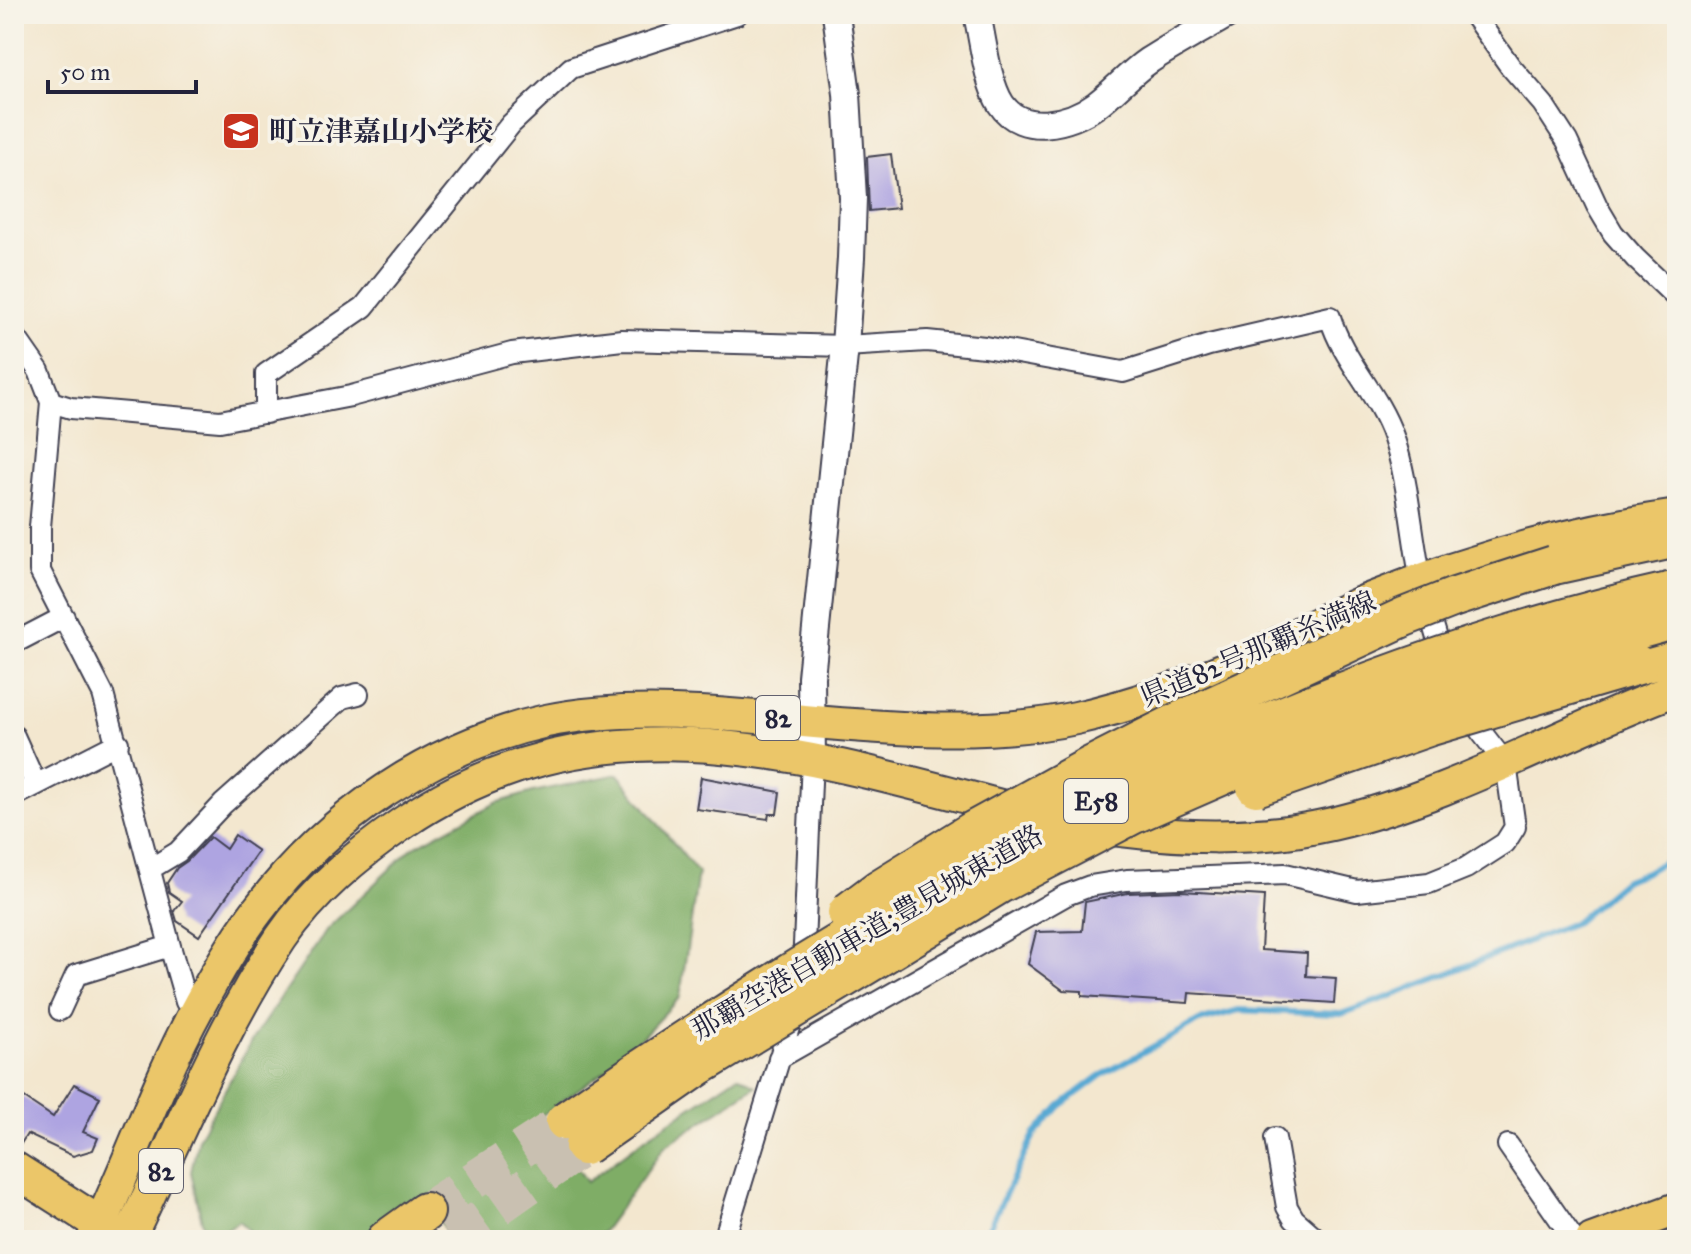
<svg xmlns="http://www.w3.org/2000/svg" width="1691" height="1254" font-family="'IM FELL Great Primer','Noto Serif JP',serif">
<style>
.forest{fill:#7fad66;stroke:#506850;stroke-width:2}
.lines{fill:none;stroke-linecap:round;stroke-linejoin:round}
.stream{stroke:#59a9d3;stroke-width:6}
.building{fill:#aea4e1}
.motorway-tunnel{stroke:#c9c0b1;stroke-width:38;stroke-dasharray:38 19;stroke-linecap:butt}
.minor-casing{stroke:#414051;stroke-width:24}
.tertiary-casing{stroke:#414051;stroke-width:30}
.primary-casing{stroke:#414051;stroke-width:36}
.trunk-casing{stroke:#414051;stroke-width:38}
.motorway-casing{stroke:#414051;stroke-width:42}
.minor{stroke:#fff;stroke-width:20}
.tertiary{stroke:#fff;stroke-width:26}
.primary{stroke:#ebc669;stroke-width:32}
.trunk{stroke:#ebc669;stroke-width:34}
.motorway{stroke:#ebc669;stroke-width:38}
.motorway-bridge-casing{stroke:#414051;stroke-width:42;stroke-linecap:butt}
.motorway-bridge{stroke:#ebc669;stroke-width:38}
.labels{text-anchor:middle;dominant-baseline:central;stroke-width:7;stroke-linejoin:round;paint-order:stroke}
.shield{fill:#f7f3e8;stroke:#62616f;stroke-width:2}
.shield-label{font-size:26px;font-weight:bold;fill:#22223b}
.poi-label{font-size:28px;font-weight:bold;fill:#22223b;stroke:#f7f3e8;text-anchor:start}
.street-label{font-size:28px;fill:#22223b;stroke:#f7f3e8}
</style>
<rect width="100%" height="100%" fill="#f7f3e8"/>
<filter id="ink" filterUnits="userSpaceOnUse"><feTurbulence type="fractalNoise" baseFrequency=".0125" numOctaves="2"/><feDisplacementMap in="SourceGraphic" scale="16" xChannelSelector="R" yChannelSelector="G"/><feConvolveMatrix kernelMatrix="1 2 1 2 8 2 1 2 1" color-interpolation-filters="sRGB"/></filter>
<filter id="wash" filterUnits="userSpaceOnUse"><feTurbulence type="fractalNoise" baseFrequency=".006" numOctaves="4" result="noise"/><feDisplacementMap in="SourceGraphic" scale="32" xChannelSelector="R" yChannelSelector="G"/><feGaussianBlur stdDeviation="1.8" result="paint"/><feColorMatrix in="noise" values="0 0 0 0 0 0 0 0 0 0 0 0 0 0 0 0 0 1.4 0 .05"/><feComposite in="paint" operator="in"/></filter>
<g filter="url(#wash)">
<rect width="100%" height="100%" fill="#f3e7cf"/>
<path class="forest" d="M618 774 698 873 680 997 621 1059 541 1116 587 1182 648 1136 738 1076 756 1086 665 1146 597 1240H452L426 1199 364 1240H257L239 1221 211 1240 202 1222 191 1172 198 1139 252 1040 327 929 412 848 496 803 533 792Z"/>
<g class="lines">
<path class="stream" d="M983 1240 1034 1135 1060 1106 1100 1076 1199 1021 1239 1010 1341 1014 1394 995 1576 922 1625 880 1646 872 1677 854"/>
</g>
<g id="blocks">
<path class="building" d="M891 154 898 208 869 211 867 157Z
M701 777 780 792 777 814H769L768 819 696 809Z
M235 835 258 851 199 936 177 921 174 911 182 901 169 892 167 883 177 868 187 861 210 837 226 849Z
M1181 891 1264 896 1261 950 1307 953 1306 976 1336 978 1334 1003 1189 993 1188 1003 1082 996V991L1063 990 1028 964 1036 932 1082 931 1085 902 1128 893Z
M74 1084 100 1097 83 1132 98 1138 93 1150 73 1156 27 1134 17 1150 14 1149V1091L53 1117Z"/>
</g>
</g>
<g filter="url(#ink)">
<use href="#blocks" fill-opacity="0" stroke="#414051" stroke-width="2"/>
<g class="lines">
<path class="motorway-tunnel" d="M425 1212 565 1121
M451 1240 584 1146"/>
<g class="minor-casing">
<path id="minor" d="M1473 14 1510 66 1543 104 1567 141 1597 206 1613 233 1635 258 1677 298
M14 335 39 371 51 402 40 527V571L103 694 170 946 186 1002 196 1011
M51 402 71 408 220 421 351 396 512 353 622 340 845 346 927 341 985 347 1123 372 1209 345 1330 317C1343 361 1378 393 1393 436 1409 482 1411 532 1421 580 1427 608 1437 636 1444 663
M266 413V374L364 307 511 124 571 68 737 14
M14 643 64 617
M14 736 36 785
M14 796 118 743
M150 869 178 852 223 804 342 698 358 694
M803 968 812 759
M60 1010 76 975 170 946
M779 1058 1066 895 1090 886 1127 880 1285 874 1357 891 1429 883 1466 868 1505 843 1515 827 1506 764 1464 710
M1275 1138 1287 1207 1294 1219 1318 1240
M1508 1145 1574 1240
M724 1240 794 1011"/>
</g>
<g class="tertiary-casing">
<path id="tertiary" d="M977 14C983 40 987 82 1001 104 1022 136 1070 124 1096 105 1114 92 1129 74 1148 61 1174 44 1201 30 1228 14
M812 759 811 677 845 346 851 258 853 198 847 94 836 14"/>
</g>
<g class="primary-casing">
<path id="primary" d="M1096 827C1174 838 1254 842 1332 824 1453 796 1561 732 1677 689
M93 1240C130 1163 157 1082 198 1007 216 974 235 940 258 910 328 817 432 746 546 721 595 711 648 710 698 713 821 719 955 744 1076 718 1135 705 1192 684 1247 659 1287 641 1325 618 1366 601 1465 561 1572 531 1677 516
M128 1240C177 1139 218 1032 281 938 313 891 357 855 403 823 603 686 815 758 1027 813
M1592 1240 1677 1209"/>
</g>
<g class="trunk-casing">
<path id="trunk" d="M14 1169 125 1240"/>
</g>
<g class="motorway-casing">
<path id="motorway" d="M1554 565 1677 538
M1638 665 1677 655
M386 1240 425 1212"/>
</g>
<use href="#minor" class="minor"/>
<use href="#tertiary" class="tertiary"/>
<use href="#primary" class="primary"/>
<use href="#trunk" class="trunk"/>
<use href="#motorway" class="motorway"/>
<g class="motorway-bridge-casing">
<path id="motorway-bridge" d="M1256 787 1431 726 1638 665
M847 913 879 889 971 832 1091 766 1180 721 1404 617 1455 597 1554 565
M565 1121C904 886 1271 680 1677 590
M584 1146 699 1066 998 885 1134 814 1354 718 1493 670 1677 619"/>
</g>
<use href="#motorway-bridge" class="motorway-bridge"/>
</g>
</g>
<defs>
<g id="school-square" transform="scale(2)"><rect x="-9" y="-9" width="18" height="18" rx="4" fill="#c8321e" stroke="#f7f3e8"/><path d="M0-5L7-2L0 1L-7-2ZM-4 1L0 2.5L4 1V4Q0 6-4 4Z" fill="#fff"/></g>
</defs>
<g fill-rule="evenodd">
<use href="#school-square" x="241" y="131"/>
</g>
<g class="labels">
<g class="shield">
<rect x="756" y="696" width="44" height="44" rx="6"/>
<rect x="1064" y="779" width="64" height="44" rx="6"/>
<rect x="139" y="1149" width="44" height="44" rx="6"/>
</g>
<g class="shield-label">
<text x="778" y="718">82</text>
<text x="1096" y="801">E58</text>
<text x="161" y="1171">82</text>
</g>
<g class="poi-label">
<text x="269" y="131">町立津嘉山小学校</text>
</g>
<g class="street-label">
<text transform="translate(1258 649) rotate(-23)">県道82号那覇糸満線</text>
<text transform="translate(867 932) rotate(-30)">那覇空港自動車道;豊見城東道路</text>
</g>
</g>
<rect width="1691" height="1254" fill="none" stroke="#f7f3e8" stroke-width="48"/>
<path d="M48 80v12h148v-12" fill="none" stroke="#22223b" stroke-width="4"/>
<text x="60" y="80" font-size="24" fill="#22223b" stroke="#f7f3e8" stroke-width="6" paint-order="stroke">50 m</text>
</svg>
